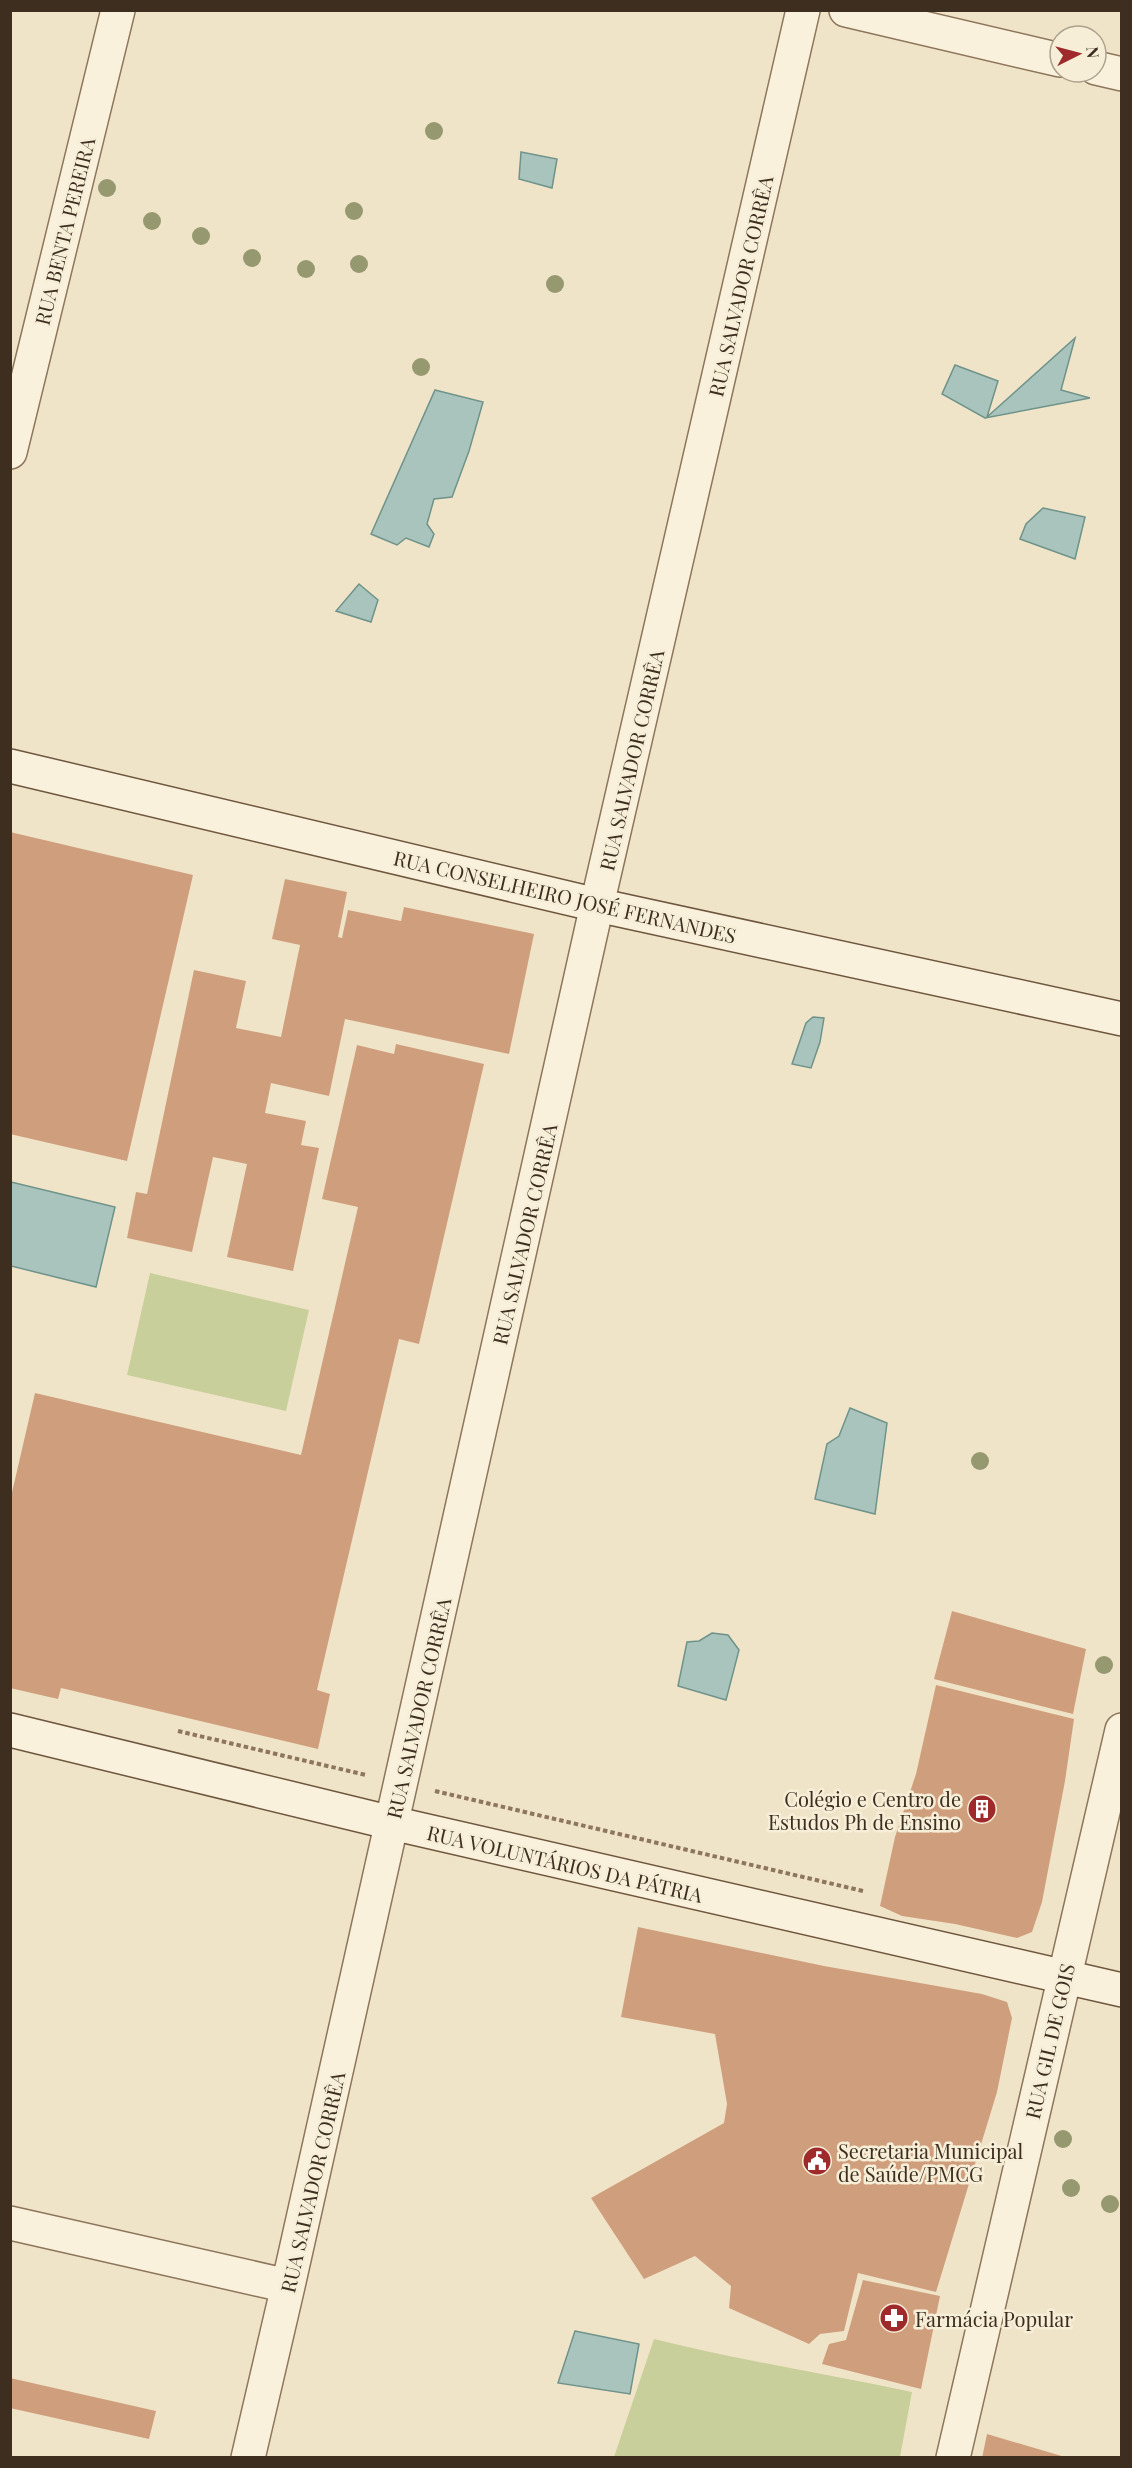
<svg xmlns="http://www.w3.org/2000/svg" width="1132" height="2468" font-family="'Playfair Display',serif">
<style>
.green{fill:#c9cf9b}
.water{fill:#a9c4bc;stroke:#6f938a;stroke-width:1.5}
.building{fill:#cf9f7d}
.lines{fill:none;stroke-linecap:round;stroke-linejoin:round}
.street-casing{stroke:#8d765c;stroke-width:36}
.secondary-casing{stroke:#6f573f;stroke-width:36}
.path{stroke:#8d765c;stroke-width:4;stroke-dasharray:4.5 3;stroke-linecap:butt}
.street{stroke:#faf1dc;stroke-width:33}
.secondary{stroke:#faf1dc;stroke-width:33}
.tree{fill:#96986f}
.labels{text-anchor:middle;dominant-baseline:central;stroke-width:5;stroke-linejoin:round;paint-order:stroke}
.street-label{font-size:20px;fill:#3d2e20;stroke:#f7eed8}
.poi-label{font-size:20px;fill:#3d2e20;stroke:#f7eed8;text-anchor:start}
</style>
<rect width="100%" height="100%" fill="#f0e4c8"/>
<path class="green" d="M150 1273 309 1310 286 1411 127 1375Z
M654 2339C739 2360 826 2374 912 2392L900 2457H614Z"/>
<path class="water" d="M521 152 557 159 552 188 519 179Z
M1075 338 1061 390 1090 398 985 418 942 394 955 365 998 381 987 417Z
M435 390 483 402 469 451 452 497 434 499 427 524 434 534 429 547 406 538 397 545 371 534Z
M1043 508 1085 517 1075 559 1020 539 1026 524Z
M359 584 378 600 371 622 336 611Z
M813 1017 824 1018 820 1042 811 1068 792 1064 806 1023Z
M11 1182 115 1207 96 1287 11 1266Z
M850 1408 887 1423 875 1514 815 1499 827 1444 839 1436Z
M712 1633 728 1635 739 1650 726 1700 678 1686 687 1642 699 1641Z
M575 2331 639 2344 630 2394 558 2383Z"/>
<path class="building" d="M10 832 193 875 127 1161 10 1134Z
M285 879 347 892 338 937 342 938 348 910 401 921 404 907 534 934 509 1054 345 1019 329 1096 271 1083 265 1113 306 1121 301 1145 319 1148 293 1271 227 1257 247 1164 213 1157 192 1252 127 1238 136 1192 147 1194 194 970 246 981 236 1028 281 1037 300 945 272 939Z
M396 1044 484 1064 419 1344 399 1339 317 1690 330 1694 318 1749 61 1688 58 1699 10 1688V1501L35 1393 301 1455 358 1207 322 1199 357 1045 394 1054Z
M952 1611 1086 1649 1073 1714 934 1679Z
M936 1685 1074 1719 1065 1781 1042 1902 1032 1932 1017 1938 955 1924 902 1916 880 1906 895 1837 916 1774Z
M638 1927 824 1966 982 1994 1007 2002 1012 2018 997 2092 936 2292 858 2273 844 2331 820 2334 809 2344 729 2308 731 2286 695 2256 644 2279 591 2198 724 2123 727 2104 715 2034 621 2017Z
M863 2280 940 2296 921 2389 822 2364 829 2344 846 2340Z
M10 2378 156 2411 149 2439 10 2408Z
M987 2434 1065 2457V2458H982Z"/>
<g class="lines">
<g class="street-casing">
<path id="street" d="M846 10 1060 60
M1096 68 1122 74
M10 452 118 10
M10 2223 288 2286
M248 2458 288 2286 597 905 803 10
M953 2458 1122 1730"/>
</g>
<g class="secondary-casing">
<path id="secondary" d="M10 766 597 905 1122 1019
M10 1730 392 1823 1122 1990"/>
</g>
<path class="path" d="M178 1731 366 1775
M435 1791 863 1891"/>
<use href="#street" class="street"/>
<use href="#secondary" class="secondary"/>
</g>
<g class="tree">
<circle cx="434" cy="131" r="9"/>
<circle cx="107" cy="188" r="9"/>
<circle cx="354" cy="211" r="9"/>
<circle cx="152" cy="221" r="9"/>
<circle cx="201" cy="236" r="9"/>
<circle cx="252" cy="258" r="9"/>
<circle cx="359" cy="264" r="9"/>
<circle cx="306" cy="269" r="9"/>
<circle cx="555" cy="284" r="9"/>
<circle cx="421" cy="367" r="9"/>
<circle cx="980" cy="1461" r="9"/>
<circle cx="1104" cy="1665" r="9"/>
<circle cx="1063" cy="2139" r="9"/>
<circle cx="1071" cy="2188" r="9"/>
<circle cx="1110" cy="2204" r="9"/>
</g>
<defs>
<g id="building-disc" transform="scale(1.5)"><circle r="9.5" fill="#9e2a2b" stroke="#f7eed8"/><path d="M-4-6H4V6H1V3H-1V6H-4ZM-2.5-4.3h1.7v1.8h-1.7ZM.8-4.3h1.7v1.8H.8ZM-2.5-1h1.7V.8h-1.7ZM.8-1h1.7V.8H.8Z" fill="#fff"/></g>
<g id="civic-disc" transform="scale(1.5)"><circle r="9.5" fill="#9e2a2b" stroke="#f7eed8"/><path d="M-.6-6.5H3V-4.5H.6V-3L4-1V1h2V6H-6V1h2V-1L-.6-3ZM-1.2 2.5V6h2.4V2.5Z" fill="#fff"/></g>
<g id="pharmacy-disc" transform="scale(1.5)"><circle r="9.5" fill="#9e2a2b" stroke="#f7eed8"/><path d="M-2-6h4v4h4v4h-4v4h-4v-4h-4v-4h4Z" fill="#fff"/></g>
</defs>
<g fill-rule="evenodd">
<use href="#building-disc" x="982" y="1809"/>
<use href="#civic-disc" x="817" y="2161"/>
<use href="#pharmacy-disc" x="894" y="2318"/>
</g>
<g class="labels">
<g class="street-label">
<text transform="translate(64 231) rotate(-76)">RUA BENTA PEREIRA</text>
<text transform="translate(740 286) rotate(-77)">RUA SALVADOR CORRÊA</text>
<text transform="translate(631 760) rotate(-77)">RUA SALVADOR CORRÊA</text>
<text transform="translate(565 896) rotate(13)">RUA CONSELHEIRO JOSÉ FERNANDES</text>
<text transform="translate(524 1234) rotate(-77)">RUA SALVADOR CORRÊA</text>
<text transform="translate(418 1708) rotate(-77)">RUA SALVADOR CORRÊA</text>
<text transform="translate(565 1863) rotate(13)">RUA VOLUNTÁRIOS DA PÁTRIA</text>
<text transform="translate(1049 2041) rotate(-77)">RUA GIL DE GOIS</text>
<text transform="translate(312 2182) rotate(-77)">RUA SALVADOR CORRÊA</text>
</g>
<g class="poi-label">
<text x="961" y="1798" text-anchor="end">Colégio e Centro de<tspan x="961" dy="23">Estudos Ph de Ensino</tspan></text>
<text x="838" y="2150">Secretaria Municipal<tspan x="838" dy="23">de Saúde/PMCG</tspan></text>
<text x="915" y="2318">Farmácia Popular</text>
</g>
</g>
<rect width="1132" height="2468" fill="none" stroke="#3d2e20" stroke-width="24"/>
<g transform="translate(1078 54) rotate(84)"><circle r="28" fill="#f7eed8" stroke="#ada18e" stroke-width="1.5"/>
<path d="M0-4.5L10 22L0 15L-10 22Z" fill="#9e2a2b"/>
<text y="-9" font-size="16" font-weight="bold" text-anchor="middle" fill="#3d2e20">N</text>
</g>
</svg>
